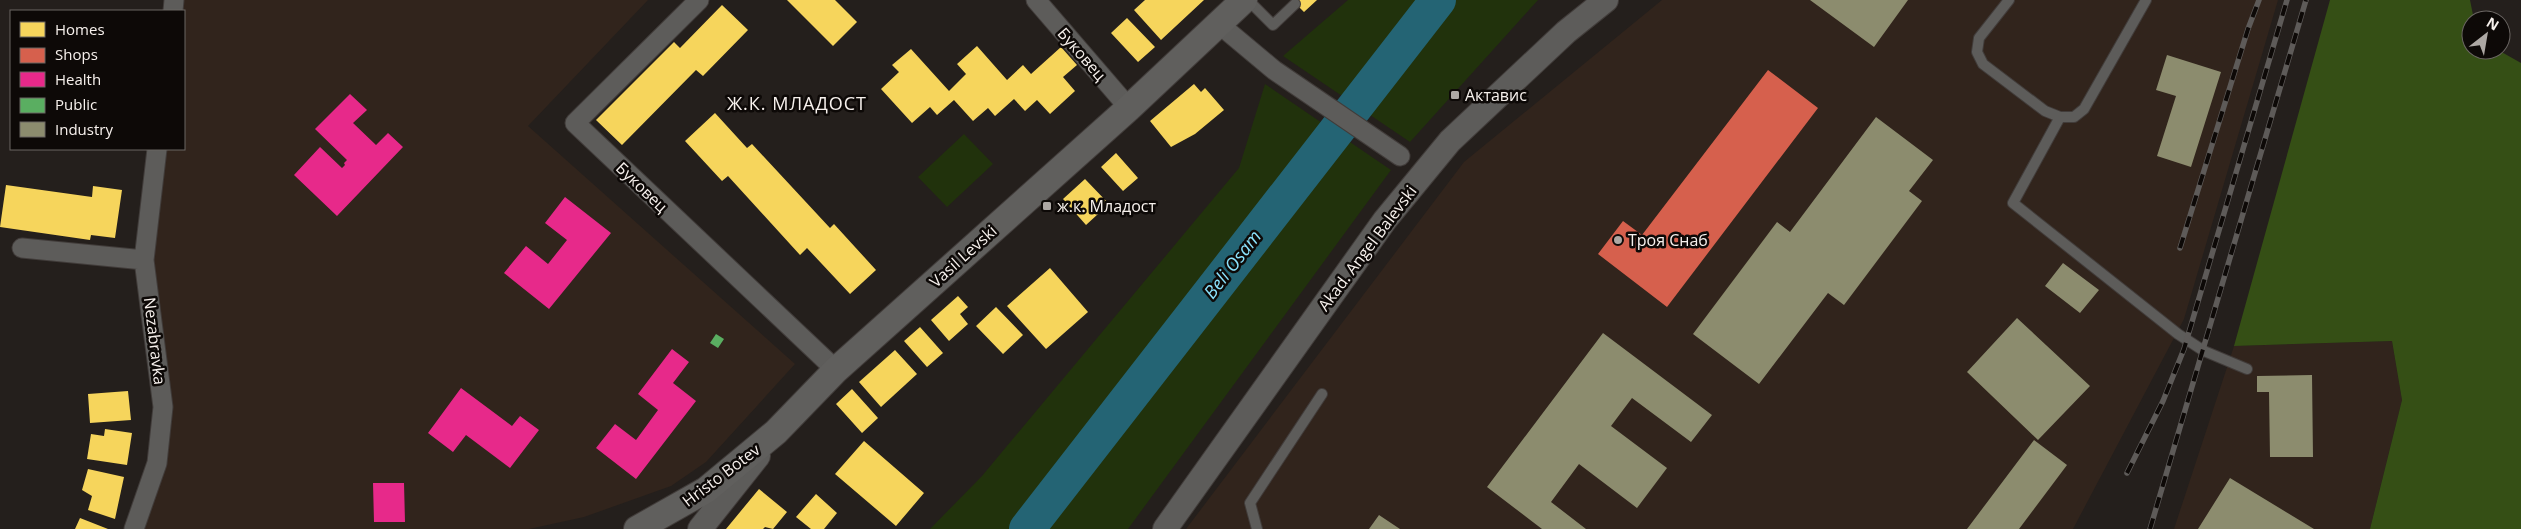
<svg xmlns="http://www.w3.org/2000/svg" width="2521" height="529" font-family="'Open Sans',sans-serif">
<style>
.built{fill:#31241c}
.green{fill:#21320c}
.forest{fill:#354f15}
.homes{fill:#f6d55c}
.shops{fill:#d6604d}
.health{fill:#e7298a}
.public{fill:#5aae61}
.industry{fill:#8c8c6e}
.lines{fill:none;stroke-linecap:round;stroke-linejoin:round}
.river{stroke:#246474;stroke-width:36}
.service-casing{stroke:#413c3a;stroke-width:12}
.minor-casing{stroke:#413c3a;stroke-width:21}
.tertiary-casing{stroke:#413c3a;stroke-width:26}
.secondary-casing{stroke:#413c3a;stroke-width:28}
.service{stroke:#5d5c5a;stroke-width:10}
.minor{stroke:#5d5c5a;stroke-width:19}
.tertiary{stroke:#5d5c5a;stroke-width:24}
.secondary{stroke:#605f5d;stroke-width:26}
.rail-casing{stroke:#5e5b59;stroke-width:5.5}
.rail{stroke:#0d0907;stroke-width:4;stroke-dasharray:11;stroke-linecap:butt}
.poi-dot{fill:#ada8a4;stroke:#0d0907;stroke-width:2}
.labels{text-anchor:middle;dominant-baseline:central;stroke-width:5;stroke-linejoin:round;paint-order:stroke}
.street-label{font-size:16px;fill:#f7f1ed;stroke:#0d0907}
.poi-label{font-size:16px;fill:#f7f1ed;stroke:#0d0907;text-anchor:start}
.neighbourhood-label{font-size:18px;letter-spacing:1px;fill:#f7f1ed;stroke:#0d0907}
.water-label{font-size:18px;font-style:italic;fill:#8be3fd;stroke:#0d0907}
</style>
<rect width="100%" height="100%" fill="#241f1c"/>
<path class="built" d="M180 0H648L528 126 795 364 706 462 671 486 584 517 529 529H139L169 441 149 225 160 149H184V11H179Z
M1662 0H2278L2184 319 2073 529H1186L1464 162Z
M2392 341 2402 400 2370 529H2174L2234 346Z"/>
<path class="green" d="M1348 0H1538L1410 142 1283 56Z
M1265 84 1391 170 1128 529H930L982 476 1239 168Z
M964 134 993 164 947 207 918 177Z"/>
<path class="forest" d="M2330 0H2470L2474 20H2471V50H2498L2521 63V529H2370L2402 400 2392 341 2234 346Z"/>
<path class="homes" d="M787 0H835L857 22 833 46Z
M1145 0H1204L1161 40 1134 10Z
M1292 0H1317L1304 12Z
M722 5 748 30 703 76 696 70 622 145 596 120 674 42 680 48Z
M1127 18 1155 47 1138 62 1111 33Z
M977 46 1007 80 1023 65 1031 74 1061 47 1077 65 1063 77 1075 91 1050 114 1037 100 1025 111 1014 99 995 116 988 108 973 121 954 100 937 115 930 107 912 123 881 89 899 72 892 65 911 49 949 91 966 74 957 64Z
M1194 84 1201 92 1205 88 1224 110 1195 134 1171 147 1150 121Z
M715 113 747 148 752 144 830 228 834 224 876 270 850 294 807 248 800 255 728 176 722 181 685 141Z
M1116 153 1138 178 1123 191 1101 167Z
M1085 179 1109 204 1086 225 1063 199Z
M6 185 92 197 93 186 122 190 115 238 91 235 90 240 0 227Z
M1050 268 1088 312 1046 349 1007 306Z
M958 296 968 307 960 314 968 324 949 341 931 320Z
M996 307 1023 335 1003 354 976 326Z
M920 327 943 353 927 367 904 341Z
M895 350 917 374 881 407 859 382Z
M852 389 878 418 862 433 836 404Z
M128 391 131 420 90 423 88 394Z
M105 429 132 433 127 465 87 459 91 434 104 436Z
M864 441 924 493 896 526 835 474Z
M88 469 124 477 115 519 88 510 92 496 82 490Z
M759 489 787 512 773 529 765 527 763 529H726Z
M816 494 837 513 824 529H811L796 517Z
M80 518 108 529H75Z"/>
<path class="shops" d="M1768 70 1818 108 1667 307 1598 254 1623 221 1642 235Z"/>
<path class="health" d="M350 94 367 110 353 123 376 145 388 133 403 147 337 216 294 175 320 147 342 168 345 165 344 163 347 160 315 129Z
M565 197 611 233 549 309 504 273 526 246 548 264 567 240 545 223Z
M672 349 689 362 673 383 696 401 636 479 596 448 615 424 636 440 658 410 638 394Z
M461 388 512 426 520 416 539 430 510 468 466 435 453 452 428 433Z
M373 483H404L405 522H374Z"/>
<path class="public" d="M716 334 724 339 718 348 710 343Z"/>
<path class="industry" d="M1810 0H1908L1874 47Z
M2167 55 2221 72 2191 167 2157 156 2176 96 2156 90Z
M1876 117 1933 160 1909 191 1922 201 1844 305 1828 293 1759 384 1693 334 1777 222 1790 232Z
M2063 263 2099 290 2080 313 2045 286Z
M2017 318 2090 386 2038 440 1967 372Z
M1603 333 1712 415 1691 442 1632 398 1611 426 1667 468 1637 508 1579 464 1551 502 1586 529H1542L1487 487Z
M2312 375 2313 457H2270L2269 392H2257V376Z
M2034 440 2067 465 2019 529H1967Z
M2230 478 2314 529H2198Z
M1379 515 1400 529H1369Z"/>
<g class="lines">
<path class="river" d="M1027 529 1438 0"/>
<g class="service-casing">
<path id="service" d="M1248 0 1273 25 1295 4
M2009 0 1979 38 1977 52 1983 64 2045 111 2060 117H2074L2084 109 2146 0
M2060 117 2013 203 2178 334 2204 351 2247 369
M1257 529 1250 503 1322 394"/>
</g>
<g class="minor-casing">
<path id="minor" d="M699 0 575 123 836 370
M1036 0 1129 108
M173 11 174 0
M1219 24 1274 70 1400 156
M22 248 144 260
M134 529 157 463 163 407 144 260 157 149"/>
</g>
<g class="tertiary-casing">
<path id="tertiary" d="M700 529 758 456
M1165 529 1385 220 1450 141 1566 32 1606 0"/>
</g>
<g class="secondary-casing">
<path id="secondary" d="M637 529 706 490 776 432 836 370 1129 108 1244 0"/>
</g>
<use href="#service" class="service"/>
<use href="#minor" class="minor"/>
<use href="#tertiary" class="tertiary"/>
<use href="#secondary" class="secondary"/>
<g class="rail-casing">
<path id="rail" d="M2180 248 2248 29 2259 0
M2127 473 2163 401 2184 349 2287 0
M2150 529 2306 0"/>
</g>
<use href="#rail" class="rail"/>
</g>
<g class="poi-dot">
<rect x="1450" y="90" width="10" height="10" rx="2.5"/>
<rect x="1042" y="201" width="10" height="10" rx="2.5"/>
<circle cx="1618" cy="240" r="5"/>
</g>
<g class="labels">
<g class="street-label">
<text transform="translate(1082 54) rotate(49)">Буковец</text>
<text transform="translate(642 187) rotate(44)">Буковец</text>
<text transform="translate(1367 248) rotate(-53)">Akad. Angel Balevski</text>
<text transform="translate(963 256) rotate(-42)">Vasil Levski</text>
<text transform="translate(155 341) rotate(83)">Nezabravka</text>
<text transform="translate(721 475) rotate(-37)">Hristo Botev</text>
</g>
<g class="poi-label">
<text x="1465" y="95">Актавис</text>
<text x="1057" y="206">ж.к. Младост</text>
<text x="1628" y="240">Троя Снаб</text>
</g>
<g class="neighbourhood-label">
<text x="797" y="103">Ж.К. МЛАДОСТ</text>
</g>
<g class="water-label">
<text transform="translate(1232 264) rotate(-52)">Beli Osam</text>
</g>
</g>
<rect x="10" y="10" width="175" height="140" fill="#0d0907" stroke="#6b6663"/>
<rect x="20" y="22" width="25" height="15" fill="#f6d55c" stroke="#6b6663"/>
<text x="55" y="35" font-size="15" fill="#f7f1ed">Homes</text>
<rect x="20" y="48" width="25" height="15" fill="#d6604d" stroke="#6b6663"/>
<text x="55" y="60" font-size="15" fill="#f7f1ed">Shops</text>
<rect x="20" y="72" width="25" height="15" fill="#e7298a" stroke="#6b6663"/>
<text x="55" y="85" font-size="15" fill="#f7f1ed">Health</text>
<rect x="20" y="98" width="25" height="15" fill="#5aae61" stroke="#6b6663"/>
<text x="55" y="110" font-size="15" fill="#f7f1ed">Public</text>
<rect x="20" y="122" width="25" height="15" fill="#8c8c6e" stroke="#6b6663"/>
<text x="55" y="135" font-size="15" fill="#f7f1ed">Industry</text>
<g transform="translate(2486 35) rotate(31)"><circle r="24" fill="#0d0907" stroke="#6b6663"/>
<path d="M0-4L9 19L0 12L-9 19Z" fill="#ada8a4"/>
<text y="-8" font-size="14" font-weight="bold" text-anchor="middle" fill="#f7f1ed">N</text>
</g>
</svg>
